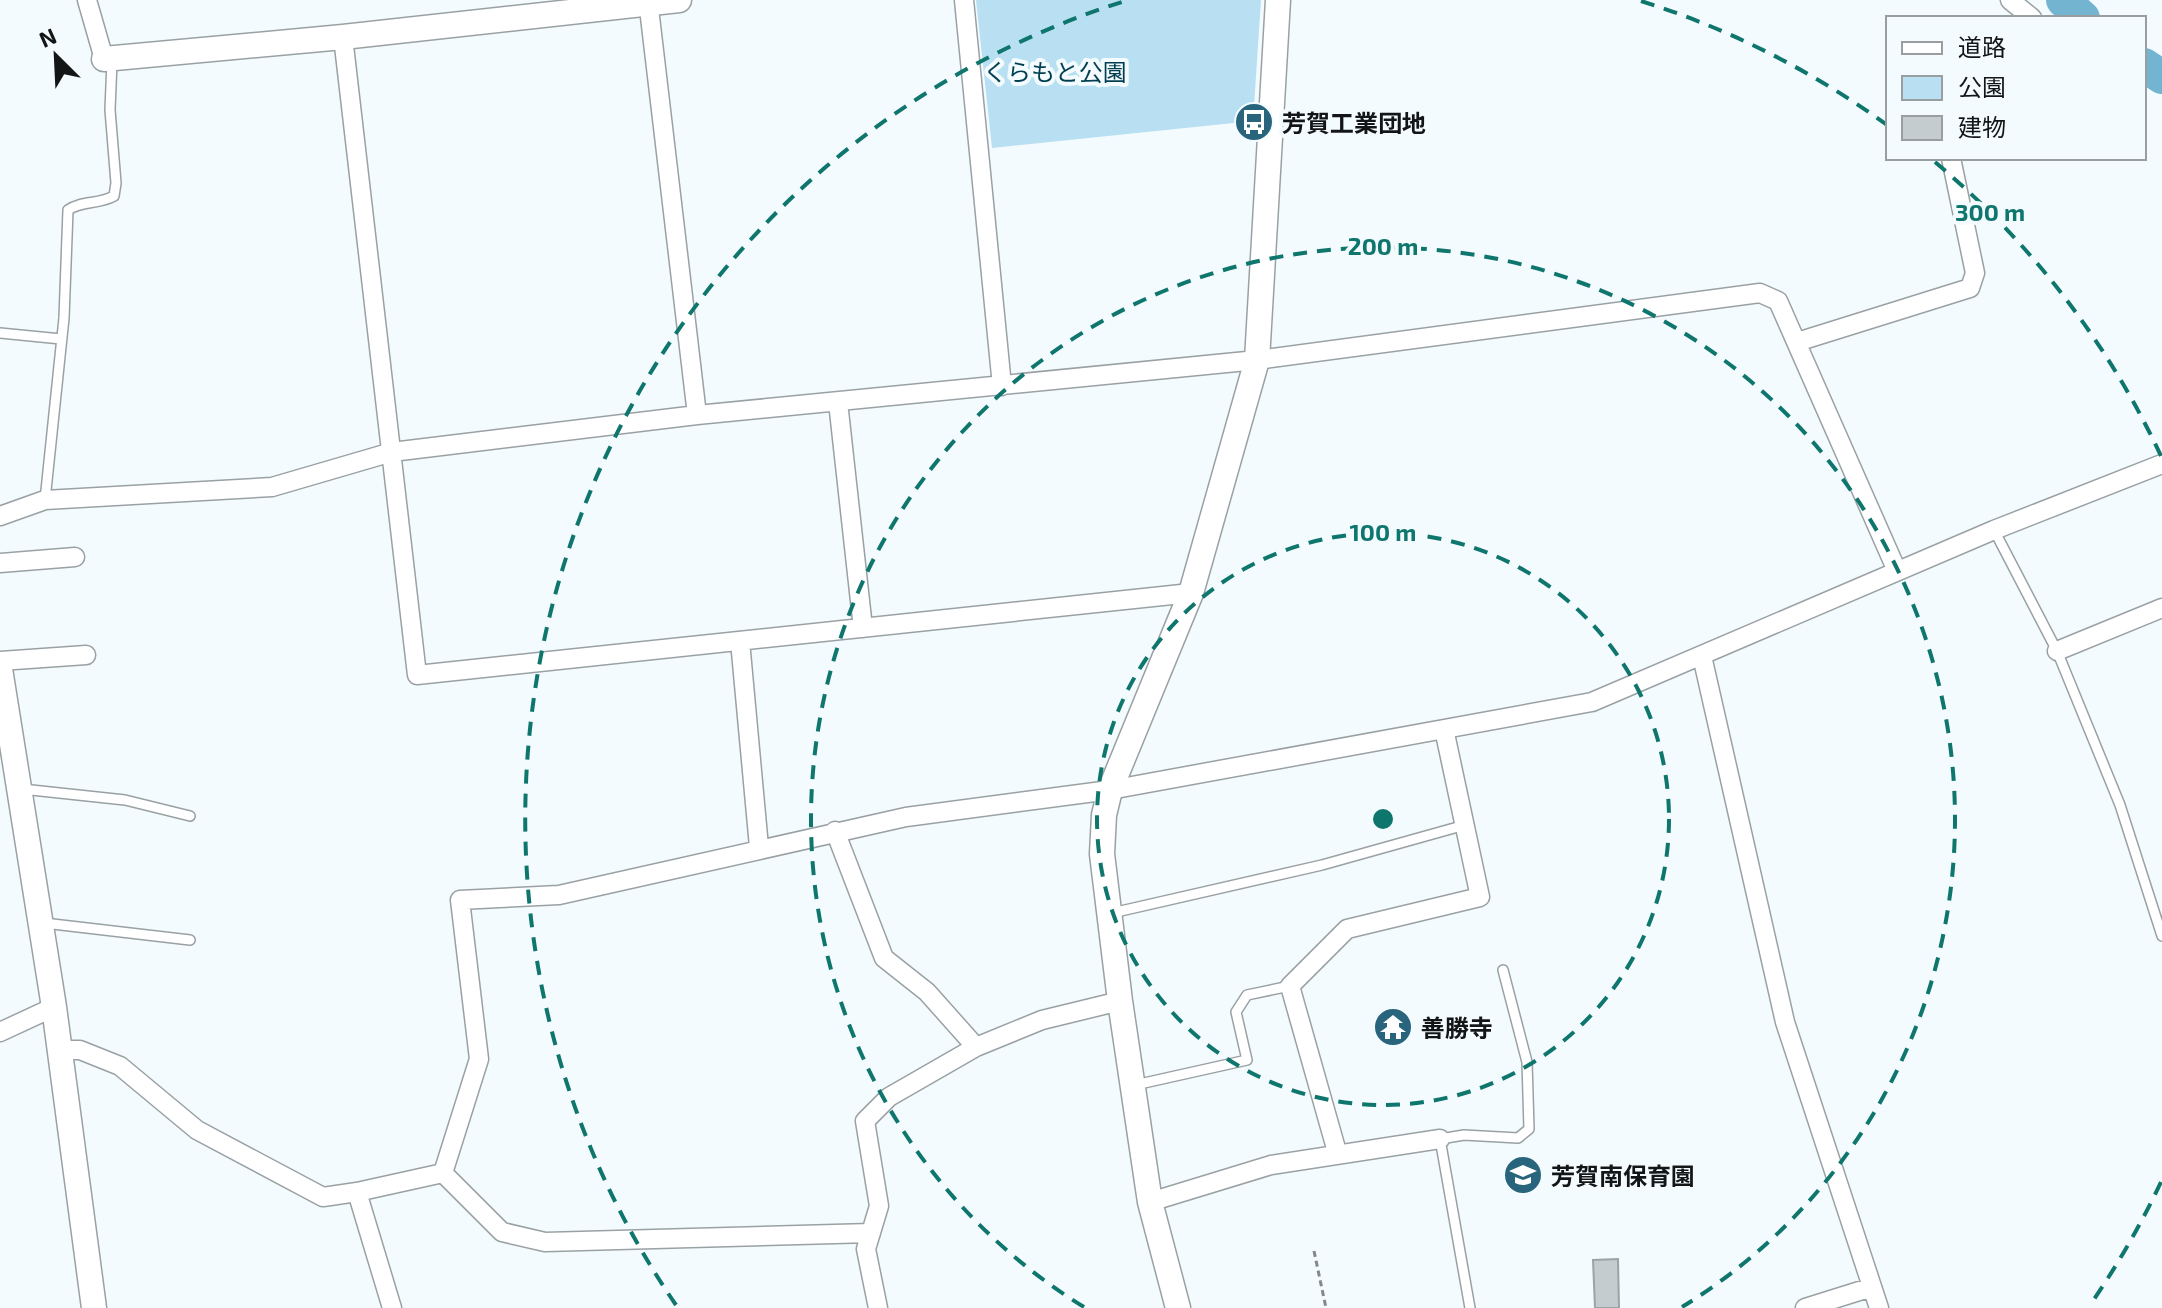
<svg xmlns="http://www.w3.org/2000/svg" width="2162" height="1308" font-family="'Exo 2','Noto Sans JP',sans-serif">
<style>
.green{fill:#b8e0f2}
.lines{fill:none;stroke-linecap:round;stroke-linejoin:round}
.river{stroke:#73b5d1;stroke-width:34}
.building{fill:#c4cccf;stroke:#9ca3a7;stroke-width:2}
.service-casing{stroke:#9aa1a4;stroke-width:12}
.minor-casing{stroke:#9aa1a4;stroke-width:21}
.tertiary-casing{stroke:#9aa1a4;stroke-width:27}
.path{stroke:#83888a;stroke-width:3;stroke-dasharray:6 4;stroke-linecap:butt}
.service{stroke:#fff;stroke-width:9}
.minor{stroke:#fff;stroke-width:18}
.tertiary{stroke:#fff;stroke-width:24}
.ring{fill:none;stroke:#0f766e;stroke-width:4;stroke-dasharray:14 10}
.labels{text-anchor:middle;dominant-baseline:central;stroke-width:8;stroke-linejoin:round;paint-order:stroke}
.park-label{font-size:24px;fill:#013e51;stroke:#f3fbfe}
.poi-label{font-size:24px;font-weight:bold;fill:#131516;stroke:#f3fbfe;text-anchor:start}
.centre{fill:#0f766e;stroke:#f3fbfe;stroke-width:4}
.ring-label{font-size:24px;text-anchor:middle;font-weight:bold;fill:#0f766e;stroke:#f3fbfe;stroke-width:8;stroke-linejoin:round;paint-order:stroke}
</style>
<rect width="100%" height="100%" fill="#f3fbfe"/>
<path class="green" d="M976 0H1261L1253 121 992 148Z"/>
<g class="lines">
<path class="river" d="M2063 0 2083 18
M2144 65 2162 77"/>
</g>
<path class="building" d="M1618 1259 1619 1308H1595L1593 1260Z"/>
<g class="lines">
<g class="service-casing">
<path id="service" d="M0 333 61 339
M45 500 64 318 68 210C82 200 98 205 114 196L116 183 110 110 112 61
M1994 530 2057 651 2120 805 2162 936
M22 789 125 800 190 816
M1112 913 1322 865 1465 825
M44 923 190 940
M1135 1085 1247 1060 1236 1012 1247 995 1290 986
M1470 1308 1440 1139 1464 1135 1518 1138 1529 1129 1527 1062 1503 970"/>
</g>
<g class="minor-casing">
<path id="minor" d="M87 0 104 59
M648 0 697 415
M964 0 1002 386
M2010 0 2032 18
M343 37 417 675 1191 593
M1797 342 1970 288 1975 273 1951 158
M838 402 863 628
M0 516 45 500 272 487 392 452 697 415 1257 360 1760 293 1778 301 1897 571
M0 563 75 557
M740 641 759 847
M2057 651 2162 608
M1702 656 1785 1022 1879 1308
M0 661 86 655
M835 831 884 958 927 992 976 1047 889 1097 865 1121 879 1206 866 1249 878 1308
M0 1032 54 1007
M976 1047 1042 1020 1120 1001
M59 1050H80L120 1066 197 1130 323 1197 357 1192
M1337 1152 1290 986 1347 929 1480 897 1444 729
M443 1173 479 1059 460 900 559 895 906 817 1110 790 1592 702 1994 530 2162 464
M443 1173 502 1232 545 1242 871 1233
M1150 1202 1271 1165 1440 1139
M392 1308 357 1192 443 1173
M1805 1308 1872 1287"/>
</g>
<g class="tertiary-casing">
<path id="tertiary" d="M104 59 343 37 679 0
M0 669 54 1007 94 1308
M1178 1308 1150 1202 1120 1001 1102 854 1104 815 1110 790 1191 593 1257 360 1278 0"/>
</g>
<path class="path" d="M1314 1251 1326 1308"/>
<use href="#service" class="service"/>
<use href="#minor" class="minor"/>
<use href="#tertiary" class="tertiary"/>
</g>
<g class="ring">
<circle cx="1383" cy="819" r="286"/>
<path d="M1084 1307A572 572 0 1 1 1682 1307"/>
<path d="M2161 1182A858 858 0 0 1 2090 1305M676 1305A858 858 0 0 1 1125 1M1641 1A858 858 0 0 1 1887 125M1935 162A858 858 0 0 1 2161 456"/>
</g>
<defs>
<g id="bus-disc" transform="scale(2)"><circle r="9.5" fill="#28657c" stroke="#f3fbfe"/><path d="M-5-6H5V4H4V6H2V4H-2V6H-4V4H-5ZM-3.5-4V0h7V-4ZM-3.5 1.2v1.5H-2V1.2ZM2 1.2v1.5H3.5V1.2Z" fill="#fff"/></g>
<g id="temple-disc" transform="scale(2)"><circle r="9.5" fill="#28657c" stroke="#f3fbfe"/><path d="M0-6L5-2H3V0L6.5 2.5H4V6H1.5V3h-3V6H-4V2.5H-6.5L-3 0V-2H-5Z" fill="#fff"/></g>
<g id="school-disc" transform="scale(2)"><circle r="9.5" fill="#28657c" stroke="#f3fbfe"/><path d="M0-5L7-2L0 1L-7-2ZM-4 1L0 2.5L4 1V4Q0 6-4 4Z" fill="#fff"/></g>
</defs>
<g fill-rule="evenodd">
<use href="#bus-disc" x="1254" y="122"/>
<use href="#temple-disc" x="1393" y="1027"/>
<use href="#school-disc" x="1523" y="1175"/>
</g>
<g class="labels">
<g class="park-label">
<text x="1055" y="71">くらもと公園</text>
</g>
<g class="poi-label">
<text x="1282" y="122">芳賀工業団地</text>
<text x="1421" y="1027">善勝寺</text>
<text x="1551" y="1175">芳賀南保育園</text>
</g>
</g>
<circle cx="1383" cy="819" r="12" class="centre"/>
<g class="ring-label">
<text x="1990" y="221">300 m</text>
<text x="1383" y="255">200 m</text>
<text x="1383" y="541">100 m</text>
</g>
<rect x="1886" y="16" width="260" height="144" fill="#f3fbfe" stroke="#999fa1" stroke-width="2"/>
<rect x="1902" y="42" width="40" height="12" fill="#ffffff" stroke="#999fa1" stroke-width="2"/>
<text x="1958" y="56" font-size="24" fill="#131516">道路</text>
<rect x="1902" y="76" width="40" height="24" fill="#b8e0f2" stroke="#999fa1" stroke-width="2"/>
<text x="1958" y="96" font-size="24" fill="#131516">公園</text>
<rect x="1902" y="116" width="40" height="24" fill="#c4cccf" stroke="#999fa1" stroke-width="2"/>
<text x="1958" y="136" font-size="24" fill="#131516">建物</text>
<g transform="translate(56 56) rotate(336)" stroke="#f3fbfe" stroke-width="6" paint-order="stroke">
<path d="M0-6L14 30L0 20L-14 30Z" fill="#131516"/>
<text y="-12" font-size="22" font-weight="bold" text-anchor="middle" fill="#131516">N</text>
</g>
</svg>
